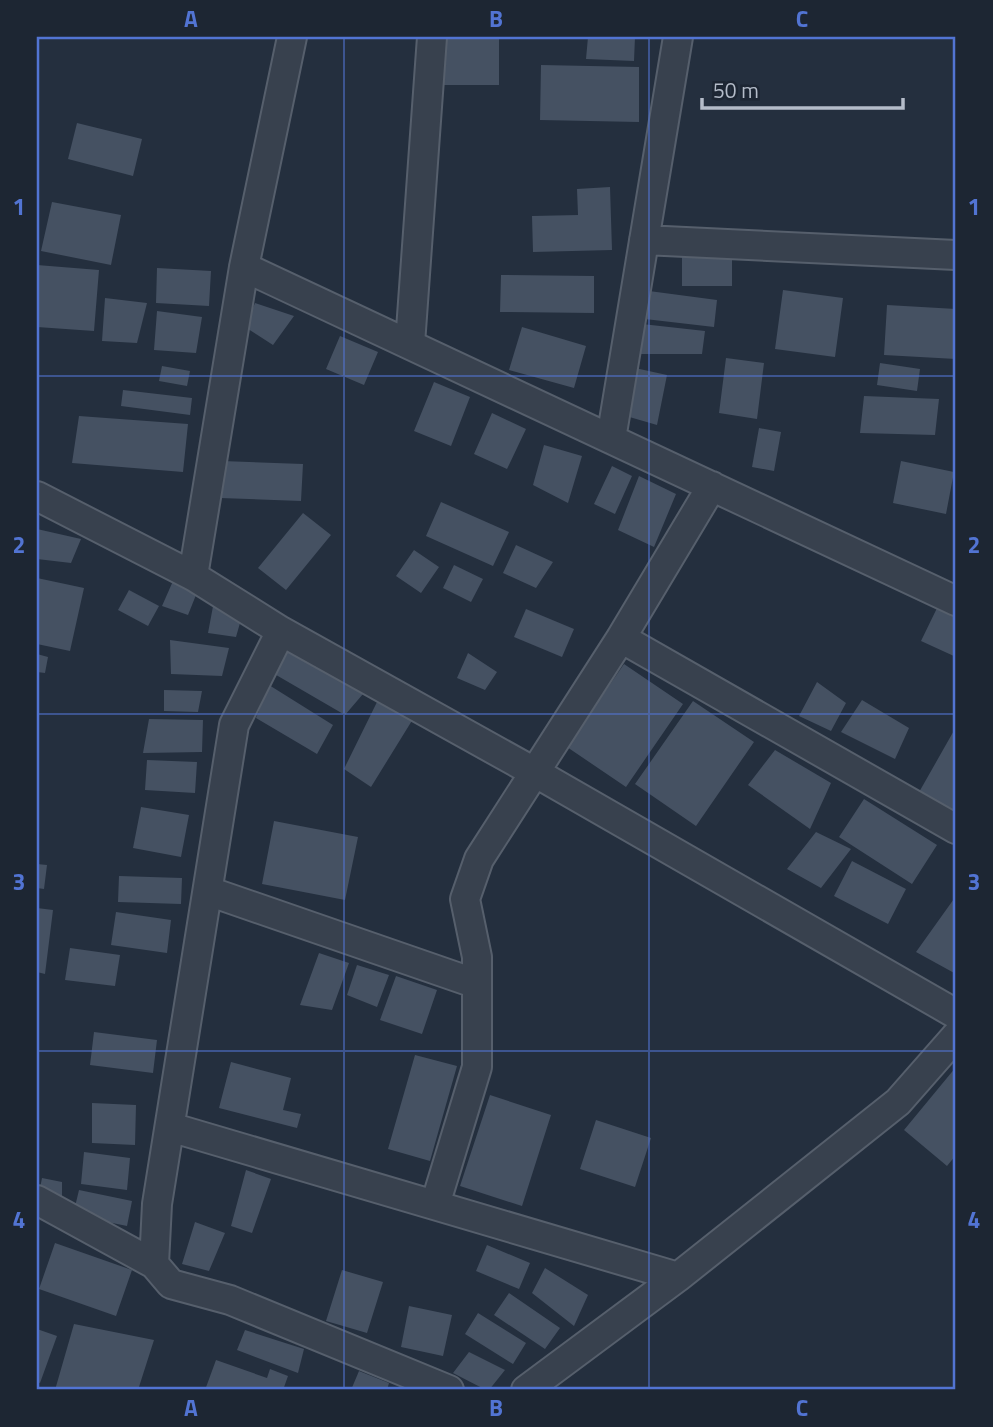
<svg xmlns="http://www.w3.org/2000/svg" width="993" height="1427" font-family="'Titillium Web',sans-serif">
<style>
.building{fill:#455162}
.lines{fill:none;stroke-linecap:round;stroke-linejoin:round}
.street-casing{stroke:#565f6c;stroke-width:32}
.street{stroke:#38414e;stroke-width:28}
.grid{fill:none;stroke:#5274d3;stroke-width:2;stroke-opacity:0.55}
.neatline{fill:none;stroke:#5274d3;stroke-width:2.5}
.grid-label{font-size:23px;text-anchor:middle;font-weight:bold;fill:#5274d3}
</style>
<rect width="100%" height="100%" fill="#242f3e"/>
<path class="building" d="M441 37H499V85H441Z
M588 37H635L634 61 586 59Z
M541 65 639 67V122L540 120Z
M77 123 142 139 133 176 68 159Z
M610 187 612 250 533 252 532 216 578 215 577 189Z
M52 202 121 215 111 265 41 251Z
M682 255H732V286H682Z
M37 265 99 270 94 331 37 327Z
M157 268 211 271 209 306 156 303Z
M501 275 594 276V313L500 312Z
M783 290 843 298 835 357 775 349Z
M649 291 717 300 714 327 645 319Z
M105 298 147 303 137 343 102 341Z
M255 303 294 316 273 345 245 327Z
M887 305 956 309V359L884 355Z
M157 311 202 317 196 353 154 350Z
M642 324 705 331 702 354H640Z
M522 327 586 346 574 388 509 370Z
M340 336 378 352 364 385 326 369Z
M726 358 764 363 757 419 719 413Z
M880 363 920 369 917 391 877 385Z
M162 366 190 371 187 386 159 381Z
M635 368 667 375 657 425 626 416Z
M434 382 470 397 451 446 414 431Z
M123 390 192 398 190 415 121 406Z
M864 396 939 399 935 435 860 433Z
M492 413 526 429 507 469 474 454Z
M79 416 188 424 183 472 72 463Z
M759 428 781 432 774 471 752 467Z
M544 445 582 456 568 503 533 485Z
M222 461 303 464 301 501 220 498Z
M901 461 954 472 946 514 893 503Z
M612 466 632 476 615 514 594 504Z
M639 476 676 494 654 547 618 530Z
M441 502 509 532 493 566 426 536Z
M303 513 331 535 286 590 258 568Z
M37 529 81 539 71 563 37 559Z
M516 545 553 562 536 588 503 573Z
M414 550 439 567 421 593 396 576Z
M454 565 483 579 471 602 443 588Z
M37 578 84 588 70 651 37 644Z
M173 581 198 590 188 615 162 606Z
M129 590 159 606 148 626 118 610Z
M214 601 242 616 236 637 208 633Z
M938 606 956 614V657L921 641Z
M526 609 574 629 562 657 514 637Z
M170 640 229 648 222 676 171 674Z
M284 648 363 694 345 715 271 672Z
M468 653 497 672 485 690 457 678Z
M37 654 48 657 45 673 37 672Z
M624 664 683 704 626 787 567 747Z
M817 682 846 703 831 731 799 716Z
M269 685 333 725 317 754 256 718Z
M164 690 202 691 198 712 164 711Z
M862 700 909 728 895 759 841 732Z
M693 701 754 742 696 826 635 784Z
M377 702 413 719 371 787 344 769Z
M149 719 203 720 202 752 143 753Z
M956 727V815L918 794Z
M775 750 831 783 810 829 748 785Z
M147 760 197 762 195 793 145 790Z
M864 799 937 845 912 884 839 837Z
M141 807 189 815 181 857 133 848Z
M274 821 358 837 345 900 262 884Z
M816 832 851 849 821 888 787 869Z
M852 861 906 889 888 924 834 896Z
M37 864 47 865 44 889 37 888Z
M119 876 182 878 181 904 118 902Z
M956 896V974L916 952Z
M37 908 53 910 45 974 37 972Z
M116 912 171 920 167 953 111 945Z
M70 948 120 955 115 986 65 980Z
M319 953 349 963 332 1010 300 1005Z
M357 965 389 975 377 1007 347 995Z
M396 976 437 990 422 1034 380 1020Z
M94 1032 157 1040 153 1073 90 1065Z
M415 1055 457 1066 430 1161 388 1149Z
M231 1062 291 1078 283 1110 301 1114 297 1128 219 1108Z
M956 1067V1155L947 1166 904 1130Z
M490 1095 551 1115 522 1206 460 1186Z
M92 1103 136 1105 135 1145 92 1143Z
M596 1120 651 1138 635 1187 580 1169Z
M84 1152 130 1158 127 1190 81 1184Z
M246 1170 271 1179 252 1233 231 1226Z
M42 1178 62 1182V1197L39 1193Z
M79 1190 132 1201 127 1226 73 1215Z
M195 1222 225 1233 209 1271 182 1264Z
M55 1243 132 1270 116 1316 39 1289Z
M487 1245 530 1263 519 1289 476 1271Z
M545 1268 588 1295 574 1326 532 1293Z
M342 1270 383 1282 367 1333 326 1321Z
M509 1293 560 1328 545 1349 494 1315Z
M409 1306 452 1315 443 1356 401 1347Z
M478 1313 526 1343 513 1364 465 1334Z
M74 1324 154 1340 138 1390H55Z
M37 1329 57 1336 40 1383 37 1382Z
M245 1330 304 1349 298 1373 237 1350Z
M469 1352 505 1370 489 1390H486L453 1373Z
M216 1360 267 1378 270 1369 288 1376 283 1390H205Z
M359 1371 389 1383 387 1390H351Z"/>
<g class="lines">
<g class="street-casing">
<path id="street" d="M644 240 956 255
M244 267 956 601
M410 344 432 37
M611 439 678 37
M37 496 193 576 281 631 536 773 956 1014
M193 576 244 267 292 37
M281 631 234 725 157 1204 154 1264 171 1284 230 1300 449 1390
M621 638 956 829
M208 891 477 984
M170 1127 678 1277
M37 1200 154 1264
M435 1205 477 1067V957L465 899 479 859 621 638 712 486
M526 1390 678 1277 898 1102 956 1036"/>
</g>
<use href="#street" class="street"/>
</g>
<path class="grid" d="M344 37V1390M649 37V1390M37 376H956M37 714H956M37 1051H956"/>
<rect width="993" height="1427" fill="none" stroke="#1d2633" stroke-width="77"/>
<path d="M702 98v10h201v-10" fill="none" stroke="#b4bcc9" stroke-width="3.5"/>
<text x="713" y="98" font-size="21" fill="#b4bcc9" stroke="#1d2633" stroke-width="5" paint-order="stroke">50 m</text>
<rect x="38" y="38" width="916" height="1350" class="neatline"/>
<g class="grid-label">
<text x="191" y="27">A</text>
<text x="496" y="27">B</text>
<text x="802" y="27">C</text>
<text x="19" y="215">1</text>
<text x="974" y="215">1</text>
<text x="19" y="553">2</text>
<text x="974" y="553">2</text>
<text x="19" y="890">3</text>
<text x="974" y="890">3</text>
<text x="19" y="1228">4</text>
<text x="974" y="1228">4</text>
<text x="191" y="1416">A</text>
<text x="496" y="1416">B</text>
<text x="802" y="1416">C</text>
</g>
</svg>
